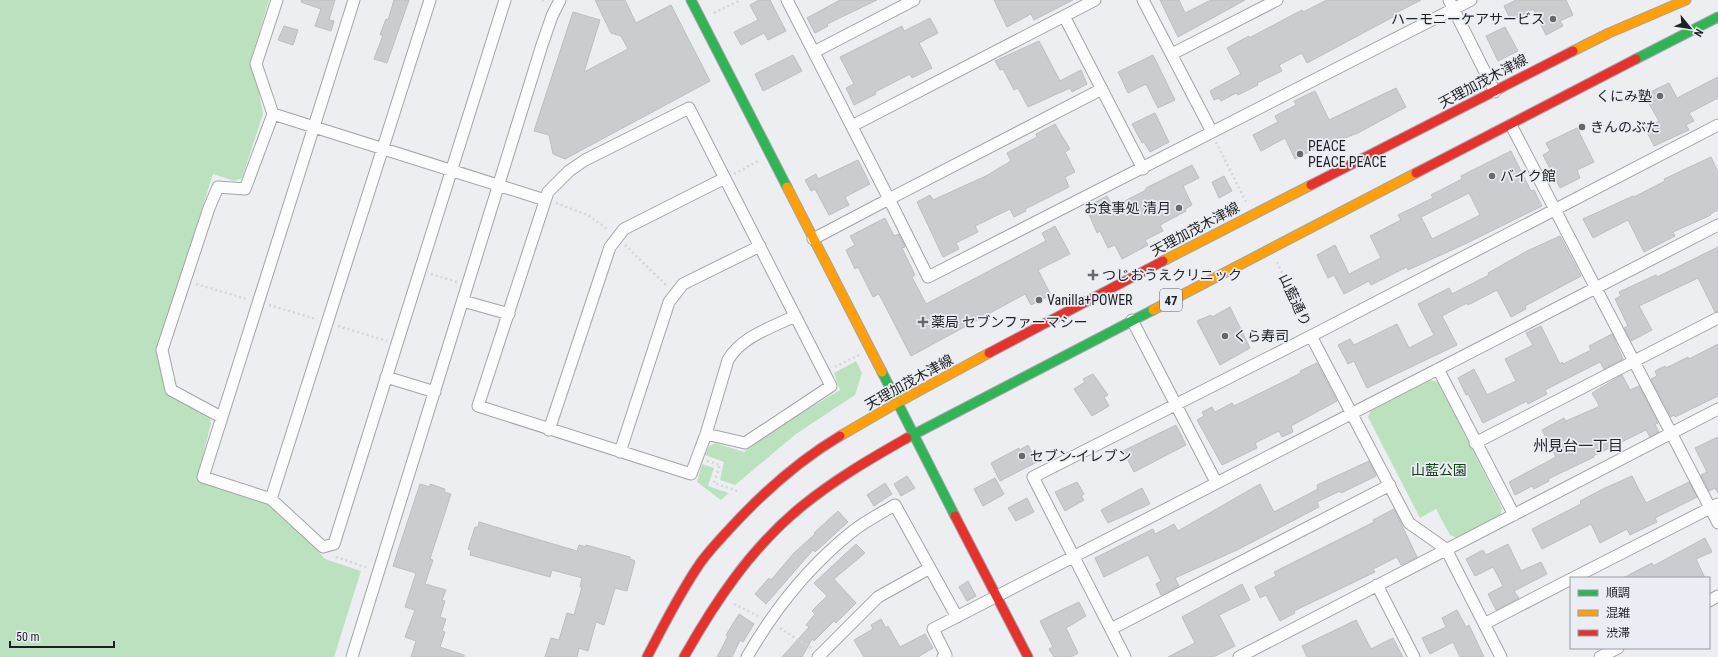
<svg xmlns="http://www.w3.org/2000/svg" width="1718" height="657" font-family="'Roboto Condensed','Noto Sans JP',sans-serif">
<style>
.green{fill:#bce1bf}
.building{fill:#cacccf;stroke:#bcbec0;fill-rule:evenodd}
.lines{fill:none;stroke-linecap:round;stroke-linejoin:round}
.street-casing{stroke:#a3a4a7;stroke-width:13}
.fast-casing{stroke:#a3a4a7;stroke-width:11}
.slow-casing{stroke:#a3a4a7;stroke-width:11}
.jam-casing{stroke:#a3a4a7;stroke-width:11}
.path{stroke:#d5d5d7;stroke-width:2.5;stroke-dasharray:2 3;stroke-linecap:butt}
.street{stroke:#fcfcfd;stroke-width:11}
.fast{stroke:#30b455;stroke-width:9}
.slow{stroke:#ff9f0a;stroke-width:9}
.jam{stroke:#e5322d;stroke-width:9}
.poi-dot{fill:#67686b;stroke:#eaedf4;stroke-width:1.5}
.labels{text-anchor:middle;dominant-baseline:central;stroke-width:3.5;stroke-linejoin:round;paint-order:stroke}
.shield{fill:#eaedf4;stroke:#5c5e62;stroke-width:1}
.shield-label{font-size:13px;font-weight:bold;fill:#1f2023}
.poi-label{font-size:14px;fill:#1f2023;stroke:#eaedf4;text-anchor:start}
.street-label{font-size:14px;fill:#1f2023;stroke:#eaedf4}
.park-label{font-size:14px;fill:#114014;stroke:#eaedf4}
.neighbourhood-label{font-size:15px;fill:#1f2023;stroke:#eaedf4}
</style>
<rect width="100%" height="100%" fill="#eceef2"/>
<path class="green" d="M0 0H269L252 56 263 114 242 178 234 181 213 174 158 347 166 390 209 416 211 423 198 476 276 506 325 559 361 571 334 657H0Z
M856 361 862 373 855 395 796 434 735 485 720 480 724 462 705 455 708 447 715 443 744 452 777 427 840 390 834 373Z
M1429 380 1438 382 1502 508 1500 516 1457 538 1450 535 1436 509 1420 518 1368 417 1371 410Z
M702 464 714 468 708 486 729 493 721 500 697 482Z"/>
<path class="building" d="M302 0H335L329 20 334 21 331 31 315 26 321 9 301 2Z
M394 0H409L387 63 374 59 383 35H380L386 19 388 20Z
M595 0H625L636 23 671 5 710 81 565 159 553 154 549 135 534 131 573 12 600 20 584 72 628 49 621 36 611 33Z
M759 0H770L786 31 768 40 764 33 741 45 734 32 758 20 750 5Z
M840 0H877L827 24 828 26 815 33 807 18Z
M994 0H1073L1034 20 1031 14 1007 27Z
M1160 0H1179L1185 13 1211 0H1245L1178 37Z
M1327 0H1421L1392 15 1393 17 1307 63 1302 53 1279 65 1282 71 1257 83 1258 85 1238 95 1236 93 1221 101 1219 98 1214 100 1210 91 1241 74 1227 48 1249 36V38L1302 10 1303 12Z
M1516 0H1566L1573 15 1560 21 1563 26 1546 35 1533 9 1511 21 1504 6Z
M930 18 938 33 919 43 932 68 912 78 910 74 875 92 876 94 854 105 846 88 854 84 840 57 902 26 904 31Z
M284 26 298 30 293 45 278 40Z
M1505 27 1518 51 1498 61 1486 36Z
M1039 41 1060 81 1081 70 1087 84 1072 92 1070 88 1028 107 1018 88 1014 90 1003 69 1000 70 995 61Z
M793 55 802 71 763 91 755 74Z
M1153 55 1175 100 1158 108 1146 84 1128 93 1118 72Z
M1718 77V98L1689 113 1694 121 1686 125 1689 130 1654 146 1645 128 1659 121 1644 95 1669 83 1677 98Z
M1396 88 1406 107 1358 133 1342 139 1341 137 1327 144 1326 143 1295 159 1285 138 1261 151 1253 135 1278 122 1275 116 1296 105 1294 101 1315 91 1329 120Z
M1155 113 1169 142 1150 152 1144 142 1142 143 1132 124Z
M1055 124 1070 149 1065 152 1075 172 1065 177 1069 187 1025 209 1026 211 1014 217 1010 209 975 226 978 232 956 243 959 249 943 257 917 202 930 195 933 200 986 176 1011 161 1007 153 1037 137 1036 134Z
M1577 128 1594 162 1577 170 1580 178 1560 188 1543 155 1550 151 1546 143Z
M1511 151 1531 191 1534 190 1542 206 1467 243 1408 270 1407 267 1371 285 1369 281 1344 294 1334 275 1328 278 1317 255 1335 245 1349 274 1381 258 1370 236 1401 220 1398 215 1433 198 1431 195 1462 179 1461 176ZM1469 193 1480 215 1432 239 1421 217Z
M1711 157 1718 172V210L1710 214 1711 215 1673 232 1675 236 1644 252 1628 220 1593 238 1583 219 1633 196 1634 197 1665 181 1664 179Z
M858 160 870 184 845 197 849 205 829 215 815 189 811 191 805 180 816 174 818 179Z
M1192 165 1199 178 1183 186 1192 205 1185 209 1186 211 1160 225 1163 231 1145 240 1148 245 1122 259 1115 245 1108 248 1100 231 1097 233 1086 207 1107 196 1113 207 1146 190V188Z
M1224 176 1232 191 1219 198 1212 182Z
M885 218 894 236 899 234 905 247 902 248 915 275 912 277 926 304 1046 241 1042 233 1055 226 1070 254 1038 270 1051 295 1031 305 1025 294 911 356 879 294 873 297 858 267 855 269 846 250 855 245 850 236Z
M1560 236 1581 276 1525 306 1526 309 1511 317 1497 290 1468 305 1467 303 1442 316 1457 345 1367 388 1354 361 1348 364 1338 345 1350 339 1354 345 1397 324 1409 348 1434 335 1418 304 1449 288 1452 294 1489 275 1488 273 1527 251Z
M1718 247V311L1715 312 1698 278 1639 306 1652 330 1631 341 1624 328 1628 326 1615 299 1621 296 1619 292 1656 275 1657 277Z
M1230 307 1250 348 1220 365 1197 321 1211 315 1212 317Z
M1541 326 1560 364 1562 362 1563 364 1591 350 1589 346 1612 334 1623 359 1604 369 1600 362 1545 390 1547 394 1528 404 1527 401 1483 423 1468 394 1466 395 1458 378 1474 369 1487 395 1516 381 1505 359 1533 345 1526 333Z
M1718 344V396L1675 417 1674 415 1671 417 1651 379 1657 376 1655 371 1665 366 1666 368 1688 357 1689 359Z
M1317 363 1337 401 1291 426 1293 432 1282 437 1279 431 1255 443 1257 448 1222 465 1197 420 1204 416 1202 412 1212 407 1215 412 1232 403 1234 406 1301 373 1300 371Z
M1093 374 1108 395 1104 397 1109 406 1092 416 1074 389 1085 382 1083 379Z
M1622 375 1630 390 1639 386 1658 423 1655 424 1659 432 1650 437 1646 430 1593 456 1594 457 1548 479 1549 481 1534 489 1532 486 1515 495 1509 482 1556 457 1542 430 1564 418 1566 421 1598 407 1599 405 1592 393Z
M1176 425 1186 445 1134 472 1123 451Z
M1718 437V493L1715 488 1709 491 1701 475 1707 472 1695 448Z
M1028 445 1037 462 1000 481 991 463 1019 448 1020 450Z
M1369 461 1376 476 1341 493 1340 491 1317 502 1319 507 1239 549 1175 578 1179 586 1161 595 1156 584 1161 581 1148 555 1104 577 1095 558 1153 529 1155 534 1174 524 1178 531 1260 484 1274 512 1318 489 1317 485Z
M907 476 915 488 901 496 894 484Z
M1632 476 1646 503 1689 482 1697 497 1655 518 1657 522 1630 535 1627 529 1600 543 1591 524 1542 549 1532 529 1581 504 1580 501 1605 488Z
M995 478 1004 494 983 506 974 489Z
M1077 482 1084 494 1081 496 1084 500 1065 511 1055 492Z
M885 483 892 494 874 506 867 495Z
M420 484 430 487V484L445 489 444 492 451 494 430 559 433 560 425 584 446 590 442 600 445 601 440 617 446 619 442 631 445 632 440 647 464 655V657H411L416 641 405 637 415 610 405 607 416 573 393 566Z
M1142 488 1150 504 1108 523 1101 510Z
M1027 498 1034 512 1016 521 1008 508Z
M1394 509 1417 557 1401 565 1397 557 1373 569 1375 572 1294 611 1295 613 1280 621 1266 595 1260 598 1255 587 1276 576 1274 572 1374 522 1373 520Z
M838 511 848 522 815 552 813 550 766 604 755 594 769 578 771 580 794 553 815 534 814 533Z
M479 522 577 551 579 545 586 547V545L630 557V559L635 561 627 591 615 588 604 625 596 622 588 651 579 648 577 657H545L551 638 559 640 567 613 574 615 582 587H580L582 578 552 570 550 577 470 555 471 550 468 549 475 527H478Z
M1705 538 1712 552 1696 559 1705 578H1623L1652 563 1653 566Z
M856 544 865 553 834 579 856 603 836 623 834 621 814 641 812 639 802 657H782L809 627 806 625 815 614 812 611 827 596 814 583Z
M1508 544 1521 571 1541 562 1547 574 1514 591 1519 598 1496 610 1488 594 1503 586 1493 567 1475 576 1466 559 1483 550 1486 555Z
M968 581 976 596 967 601 959 587Z
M1242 584 1250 600 1219 615 1235 646 1213 657H1168L1195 643 1182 617Z
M1079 602 1086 616 1066 628 1078 653 1071 657H1054L1049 649 1053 647 1040 621Z
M1457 610 1466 627 1469 625 1484 657H1460L1453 642 1430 654 1422 638 1446 627 1442 618Z
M739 614 754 624 743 642 740 640 732 657H717L728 636 726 635Z
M881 619 886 628 888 626 900 647 925 634 933 648 918 657H864L854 640 873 629 871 625Z
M1356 620 1371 649 1393 638 1403 657H1307L1302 646Z"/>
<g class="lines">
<g class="street-casing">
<path id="street" d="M354 0 203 477 271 499 323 547 334 544 505 0
M787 0 889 199 1102 89
M1143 0 1212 132
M1449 0 1495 92
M1064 16 1143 169
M814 52 914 0
M1172 54 1277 0
M689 108 831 386 745 443 706 434 691 474 478 406 548 192 569 171 585 160Z
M273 114 545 200
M1511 125 1718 523
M852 126 1095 0
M813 239 889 199 928 277 1471 0
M463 301 509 314
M1132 320 1216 482
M1311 336 1409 523 1446 549 1501 657
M1438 369 1514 515
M386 377 435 392
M221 417 171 390 162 350 209 208 218 187 245 189 273 114 256 64 277 0
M549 430 610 247 624 229 725 178
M706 434 728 360C742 336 771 328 795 316
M1475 443 1718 318
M620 452 669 302 683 284 760 246
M271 499 430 0
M1573 578 1718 504
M1377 585 1414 657
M1709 601 1718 596
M1484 624 1571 579
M1111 629 1390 485
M352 657 542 45 552 16 560 0
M747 657C774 610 810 565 853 531 866 521 881 513 895 505L957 617
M818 657 878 597 930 568
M943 657 946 655 933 629 1718 225
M1125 657 1033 477 1311 336 1718 125
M1239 657 1718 409
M1600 657 1618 648"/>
</g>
<g class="fast-casing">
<path id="fast" d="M691 0 787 187
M1636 59 1718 17
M882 372 955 516
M907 438 1153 310"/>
</g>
<g class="slow-casing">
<path id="slow" d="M1573 51 1609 33 1686 0
M787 187 882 372
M1163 261 1311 185
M1153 310 1416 173
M840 436 897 403 989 353"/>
</g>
<g class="jam-casing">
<path id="jam" d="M1416 173 1636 59
M1311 185 1573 51
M989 353 1163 261
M955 516 1028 657
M647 657C664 625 680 592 701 562 712 547 725 534 737 521 769 487 800 460 840 436
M684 657C715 602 751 548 801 507 834 480 870 459 907 438"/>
</g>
<path class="path" d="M542 0 547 2
M714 13 741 0
M1216 142 1246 202
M734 174 758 161
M556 203 590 216 608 230
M625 245 667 286
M1277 262 1307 326
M431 274 457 282
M196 284 247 299
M269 305 316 319
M338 326 387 341
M835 367 859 355
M707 461 720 465 714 483 740 492
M336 557 368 568
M734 604 760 617
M780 628 811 648"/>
<use href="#street" class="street"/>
<use href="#fast" class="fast"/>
<use href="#slow" class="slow"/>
<use href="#jam" class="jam"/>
</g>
<g class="poi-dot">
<circle cx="1553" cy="19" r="4"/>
<circle cx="1660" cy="96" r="4"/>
<circle cx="1582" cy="127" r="4"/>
<circle cx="1300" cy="154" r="4"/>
<circle cx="1492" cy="176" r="4"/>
<circle cx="1179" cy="208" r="4"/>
<path d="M1091 269h4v4h4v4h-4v4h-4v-4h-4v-4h4z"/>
<circle cx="1039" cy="300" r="4"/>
<path d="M921 316h4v4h4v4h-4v4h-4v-4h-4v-4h4z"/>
<circle cx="1225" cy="336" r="4"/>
<circle cx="1022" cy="456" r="4"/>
</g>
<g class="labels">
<rect class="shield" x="1160" y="289" width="22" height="22" rx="3"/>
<g class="shield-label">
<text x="1171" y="300">47</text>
</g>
<g class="poi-label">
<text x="1545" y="19" text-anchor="end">ハーモニーケアサービス</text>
<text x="1652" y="96" text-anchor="end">くにみ塾</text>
<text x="1590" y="127">きんのぶた</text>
<text x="1308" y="146">PEACE<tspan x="1308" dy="16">PEACE PEACE</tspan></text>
<text x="1500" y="176">バイク館</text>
<text x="1171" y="208" text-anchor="end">お食事処 清月</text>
<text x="1102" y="275">つじおうえクリニック</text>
<text x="1047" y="300">Vanilla+POWER</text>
<text x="931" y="322">薬局 セブンファーマシー</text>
<text x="1233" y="336">くら寿司</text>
<text x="1030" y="456">セブン-イレブン</text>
</g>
<g class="street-label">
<text transform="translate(1483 81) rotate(-28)">天理加茂木津線</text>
<text transform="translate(1195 229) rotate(-28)">天理加茂木津線</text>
<text transform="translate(1295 300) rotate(65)">山藍通り</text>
<text transform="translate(909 382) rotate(-29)">天理加茂木津線</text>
</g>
<g class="park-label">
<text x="1439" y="470">山藍公園</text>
</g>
<g class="neighbourhood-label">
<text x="1578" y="446">州見台一丁目</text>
</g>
</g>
<rect x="1570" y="577" width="140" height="72" fill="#eaedf4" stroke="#999ba0"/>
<rect x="1578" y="590" width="20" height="6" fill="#30b455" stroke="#999ba0"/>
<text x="1606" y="597" font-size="12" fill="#1f2023">順調</text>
<rect x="1578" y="610" width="20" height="6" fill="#ff9f0a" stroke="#999ba0"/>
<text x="1606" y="617" font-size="12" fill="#1f2023">混雑</text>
<rect x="1578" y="630" width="20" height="6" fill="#e5322d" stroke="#999ba0"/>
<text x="1606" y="637" font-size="12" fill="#1f2023">渋滞</text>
<g transform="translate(1690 28) rotate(120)" stroke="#eaedf4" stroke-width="3" paint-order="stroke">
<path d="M0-3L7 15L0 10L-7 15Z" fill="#1f2023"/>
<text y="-6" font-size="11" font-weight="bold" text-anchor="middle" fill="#1f2023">N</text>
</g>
<path d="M10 641v6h104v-6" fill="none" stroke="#1f2023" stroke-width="2"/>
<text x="16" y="641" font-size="12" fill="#1f2023" stroke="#eaedf4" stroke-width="3" paint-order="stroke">50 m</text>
</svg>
